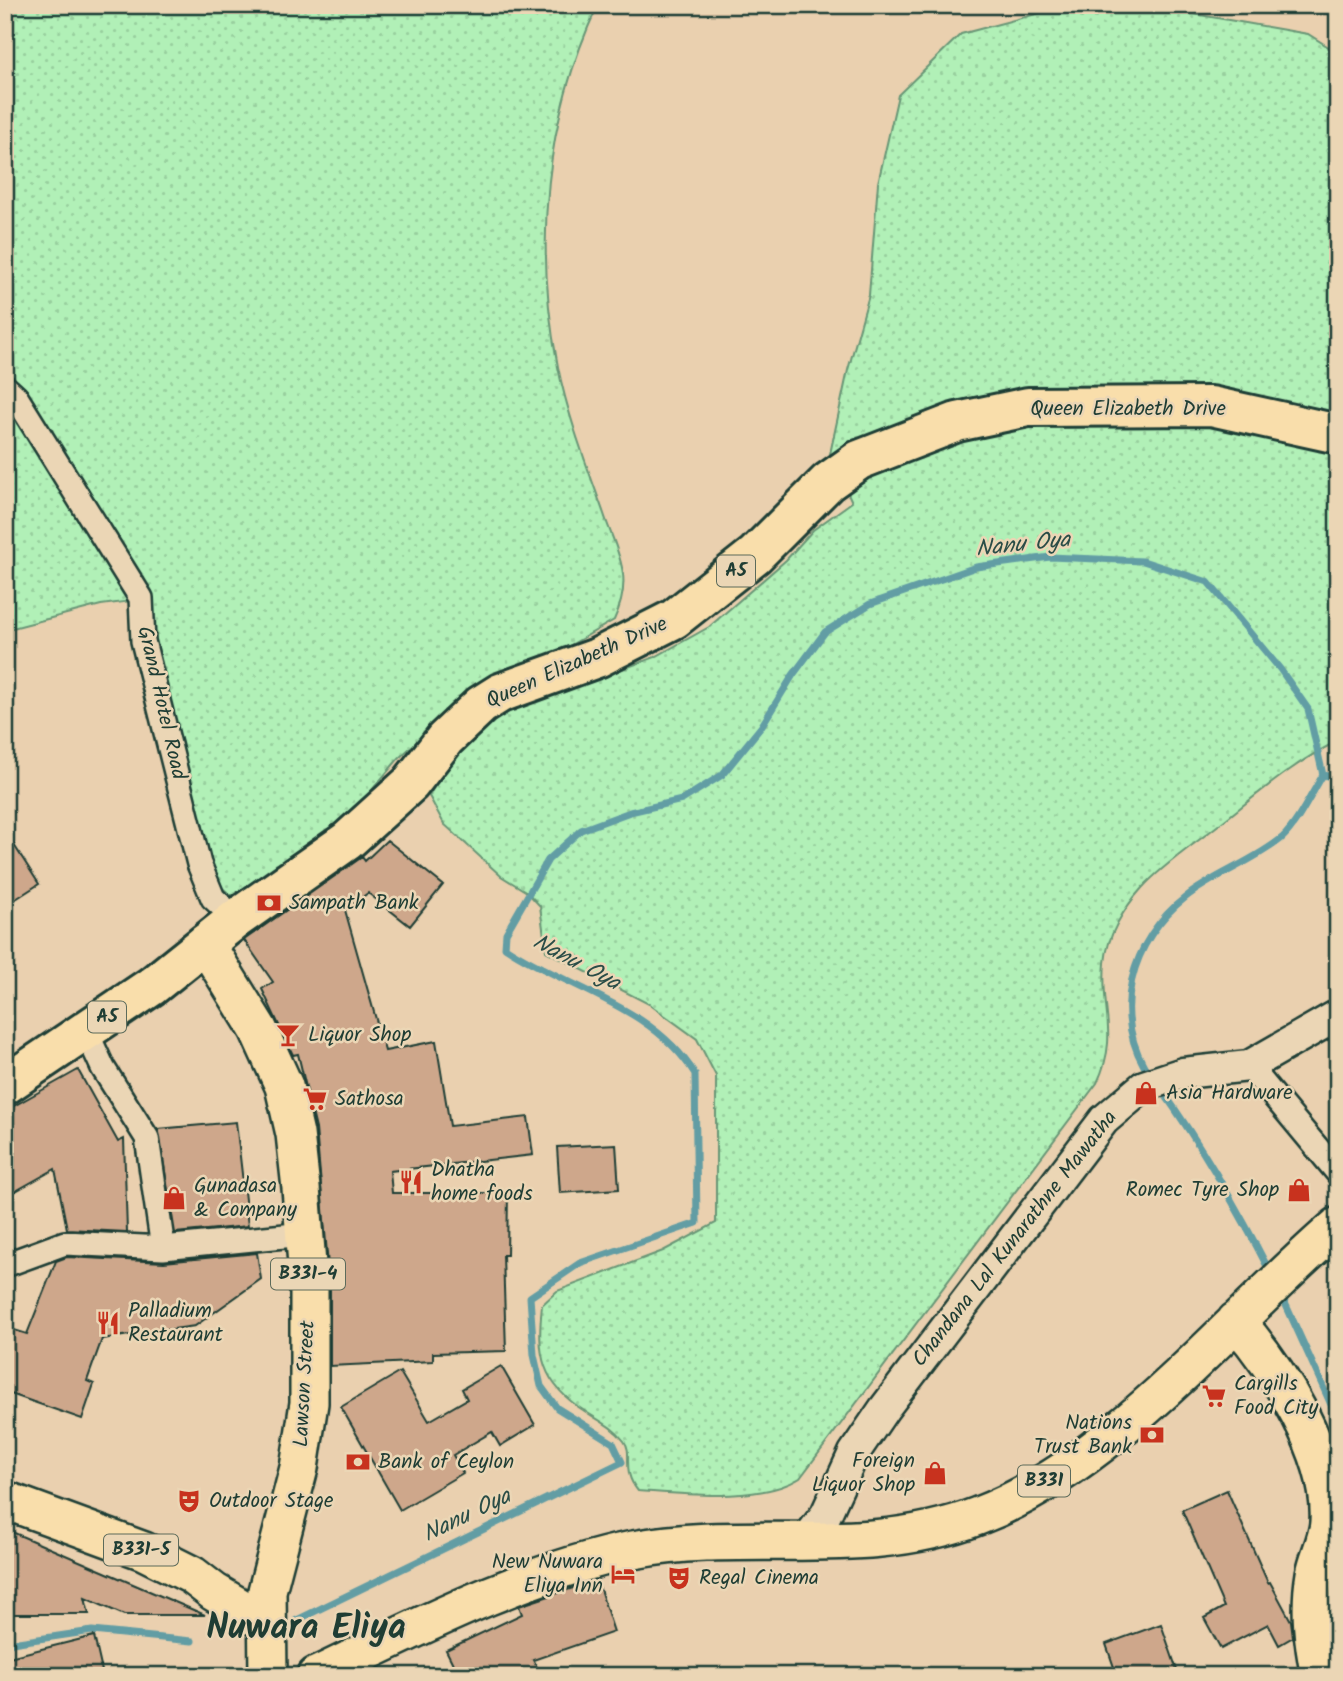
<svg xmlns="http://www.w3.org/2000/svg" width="1343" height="1681" font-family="Kalam,sans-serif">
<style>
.grass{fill:url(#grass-dots);stroke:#689676;stroke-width:2}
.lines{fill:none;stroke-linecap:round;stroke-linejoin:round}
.stream{stroke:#629da4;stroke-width:7}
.building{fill:#cea78b;stroke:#1f3d34;stroke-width:2}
.minor-casing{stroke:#1f3d34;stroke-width:28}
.tertiary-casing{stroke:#1f3d34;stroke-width:35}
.primary-casing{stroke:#1f3d34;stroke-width:42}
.trunk-casing{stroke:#1f3d34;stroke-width:44}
.minor{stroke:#ebd6b5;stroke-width:23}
.tertiary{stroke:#ebd6b5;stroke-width:30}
.primary{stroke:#f9deab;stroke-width:37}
.trunk{stroke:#f9deab;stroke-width:38}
.labels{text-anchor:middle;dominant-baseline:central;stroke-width:5;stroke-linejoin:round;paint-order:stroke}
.shield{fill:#ebd6b5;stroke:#5c6b5b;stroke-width:2}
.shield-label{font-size:19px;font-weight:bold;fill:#1f3d34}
.street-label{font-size:21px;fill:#1f3d34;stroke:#ebd6b5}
.poi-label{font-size:21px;fill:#1f3d34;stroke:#ebd6b5;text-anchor:start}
.water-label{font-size:23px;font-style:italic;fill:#2a4d47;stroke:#ebd6b5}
.town-label{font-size:35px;font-weight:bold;fill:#1f3d34;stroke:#ebd6b5}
</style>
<defs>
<pattern id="grass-dots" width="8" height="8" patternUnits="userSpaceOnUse" patternTransform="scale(1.75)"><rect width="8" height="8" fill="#b1f0b7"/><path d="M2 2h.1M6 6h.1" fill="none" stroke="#98cf9e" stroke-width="1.8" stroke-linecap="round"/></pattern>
</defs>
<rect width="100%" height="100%" fill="#ead0af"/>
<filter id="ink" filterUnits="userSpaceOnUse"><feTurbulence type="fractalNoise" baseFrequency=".0143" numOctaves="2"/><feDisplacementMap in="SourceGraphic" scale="14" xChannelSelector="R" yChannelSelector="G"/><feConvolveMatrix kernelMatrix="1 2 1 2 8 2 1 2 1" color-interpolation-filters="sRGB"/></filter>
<g filter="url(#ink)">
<path class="grass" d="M5 5H598C544 119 534 245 558 367 568 417 587 466 604 514 610 533 621 554 623 574 625 591 621 605 614 620L441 720 399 758 355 810 280 870 241 895H231L220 886 212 871 147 613 131 601 101 605 5 630Z
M1066 6 1183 12 1308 34 1338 53V741C1292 763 1252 799 1212 830 1189 848 1162 866 1142 888 1124 908 1107 936 1105 963 1100 1010 1120 1034 1097 1083L800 1478C761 1503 683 1494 638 1491 620 1469 634 1454 624 1441 613 1427 600 1421 586 1412 540 1383 537 1354 542 1305L557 1291 663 1251 716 1223V1076L697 1039 649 1004 546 951 540 906 527 892 501 876 444 824 429 796 439 778 480 730 509 711 655 657 709 627 786 560 813 530 852 502 830 454 848 370 869 295 878 183 898 95 961 34Z"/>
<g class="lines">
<path class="stream" d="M1323 775 1338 778
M1151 1077C1108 1017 1131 939 1186 897 1215 874 1253 862 1282 838 1298 823 1311 794 1323 775
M1161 1089C1203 1148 1238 1209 1271 1274
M1281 1294 1338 1420
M295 1621 622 1462 613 1443 557 1408 541 1386 534 1355 530 1297 580 1263 697 1223 695 1074C653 1006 568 989 505 947L506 933 548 860 581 830 630 812 682 800 722 775 761 727 793 675 825 632 870 604 976 567 1050 557 1143 561 1208 582 1280 669 1308 709 1323 775
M5 1644 92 1631 192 1641"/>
</g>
<path class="building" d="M5 831 39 884 5 906Z
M387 840 443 885 410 926 368 893 345 910 385 1051 436 1041 450 1126 528 1117 533 1155 390 1171 392 1193H508L507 1255H503L506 1351 433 1353V1361L330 1366V1288L316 1129 298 1054 293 1055 262 989 273 982 244 940 362 857 365 861Z
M78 1070 118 1142 124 1139 127 1232 67 1229 55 1169 5 1197V1111Z
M236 1122 248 1226 175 1233 158 1129Z
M616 1144 619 1189 560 1193 557 1147Z
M257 1253 261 1279 195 1326 102 1339 87 1381 94 1384 82 1419 5 1392V1327L27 1334 56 1261 67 1257 164 1262Z
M501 1366 535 1425 500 1446 492 1432 453 1455 463 1473 400 1510 341 1407 400 1372 429 1421 467 1399 462 1389Z
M1227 1490 1268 1583 1270 1582 1291 1621 1293 1637 1279 1645 1268 1624 1221 1649 1204 1618 1224 1607 1182 1510Z
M5 1529 205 1615H124L85 1598 89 1614H5Z
M597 1580 614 1632 533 1660 542 1676H459L446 1650 522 1614 519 1606Z
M1161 1624 1179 1676H1117L1106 1644Z
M94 1636 102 1671 84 1676H5V1658Z"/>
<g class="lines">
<g class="minor-casing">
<path id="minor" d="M5 387 16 397 141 598 143 641 199 864 213 898 236 919
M86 1031 103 1068 147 1138 163 1248 305 1234
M1249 1066 1338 1173
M5 1265 65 1243 163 1248"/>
</g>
<g class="tertiary-casing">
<path id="tertiary" d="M805 1542 826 1514 854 1453 884 1409 1104 1120 1144 1086 1183 1073 1249 1066 1338 1015"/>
</g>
<g class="primary-casing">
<path id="primary" d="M205 943 258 1029 284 1086 295 1134 301 1188 309 1290V1403L299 1468 267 1591 268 1676
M1236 1321C1278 1369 1333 1455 1329 1522 1328 1540 1318 1557 1315 1574 1309 1609 1313 1642 1320 1676
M5 1500 144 1551 192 1575 214 1592 266 1623
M316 1676C414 1629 527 1571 633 1550 749 1528 864 1560 978 1516 1115 1464 1228 1320 1338 1226"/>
</g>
<g class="trunk-casing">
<path id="trunk" d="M5 1085 152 986 236 919 347 841 410 784 445 739 481 705 500 693 597 658 674 619 755 555 828 482 859 460 957 422 1028 407 1211 406 1338 434"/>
</g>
<use href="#minor" class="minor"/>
<use href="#tertiary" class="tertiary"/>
<use href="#primary" class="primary"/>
<use href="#trunk" class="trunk"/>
</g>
</g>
<defs>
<g id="bank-bare" transform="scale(1.89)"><path d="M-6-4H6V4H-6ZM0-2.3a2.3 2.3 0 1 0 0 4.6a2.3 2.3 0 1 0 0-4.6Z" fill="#c8321e" stroke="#ebd6b5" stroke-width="2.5" paint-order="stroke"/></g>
<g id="bar-bare" transform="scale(1.89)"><path d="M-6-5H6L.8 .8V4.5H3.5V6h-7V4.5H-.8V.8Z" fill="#c8321e" stroke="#ebd6b5" stroke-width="2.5" paint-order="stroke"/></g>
<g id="shop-bare" transform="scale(1.89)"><path d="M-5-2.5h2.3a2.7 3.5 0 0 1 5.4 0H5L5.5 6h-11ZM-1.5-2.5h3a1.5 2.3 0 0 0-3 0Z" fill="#c8321e" stroke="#ebd6b5" stroke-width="2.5" paint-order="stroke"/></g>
<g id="supermarket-bare" transform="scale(1.89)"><path d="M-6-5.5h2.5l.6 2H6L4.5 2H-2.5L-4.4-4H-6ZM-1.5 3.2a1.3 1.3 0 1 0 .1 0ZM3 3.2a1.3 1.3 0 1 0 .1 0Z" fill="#c8321e" stroke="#ebd6b5" stroke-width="2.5" paint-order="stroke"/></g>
<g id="restaurant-bare" transform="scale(1.89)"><path d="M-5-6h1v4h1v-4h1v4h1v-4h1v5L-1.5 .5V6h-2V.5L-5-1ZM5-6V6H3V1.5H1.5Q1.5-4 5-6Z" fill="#c8321e" stroke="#ebd6b5" stroke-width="2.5" paint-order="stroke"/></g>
<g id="theatre-bare" transform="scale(1.89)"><path d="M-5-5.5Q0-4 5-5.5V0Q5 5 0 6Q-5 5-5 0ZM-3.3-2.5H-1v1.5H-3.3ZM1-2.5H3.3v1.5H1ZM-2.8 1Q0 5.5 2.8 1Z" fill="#c8321e" stroke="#ebd6b5" stroke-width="2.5" paint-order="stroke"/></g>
<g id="hotel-bare" transform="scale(1.89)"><path d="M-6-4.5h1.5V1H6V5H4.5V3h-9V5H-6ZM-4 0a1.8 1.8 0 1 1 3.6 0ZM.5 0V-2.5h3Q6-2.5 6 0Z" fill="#c8321e" stroke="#ebd6b5" stroke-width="2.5" paint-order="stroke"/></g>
</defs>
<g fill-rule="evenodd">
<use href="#bank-bare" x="269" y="903"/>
<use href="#bar-bare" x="288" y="1035"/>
<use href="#shop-bare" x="1146" y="1093"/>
<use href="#supermarket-bare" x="315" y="1099"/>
<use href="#restaurant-bare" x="411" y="1182"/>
<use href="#shop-bare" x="1299" y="1190"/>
<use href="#shop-bare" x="174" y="1198"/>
<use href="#restaurant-bare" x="108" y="1323"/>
<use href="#supermarket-bare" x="1214" y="1396"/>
<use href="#bank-bare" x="1152" y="1435"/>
<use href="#bank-bare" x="358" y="1462"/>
<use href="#shop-bare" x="935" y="1473"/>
<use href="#theatre-bare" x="189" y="1501"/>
<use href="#hotel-bare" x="623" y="1574"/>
<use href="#theatre-bare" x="679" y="1578"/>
</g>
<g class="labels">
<g class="shield">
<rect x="717" y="555.5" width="38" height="31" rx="5"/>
<rect x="88" y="1001.5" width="38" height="31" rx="5"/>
<rect x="271" y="1258.5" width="74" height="31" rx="5"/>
<rect x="1018" y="1465.5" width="52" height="31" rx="5"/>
<rect x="104" y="1534.5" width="74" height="31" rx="5"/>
</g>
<g class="shield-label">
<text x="736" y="571">A5</text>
<text x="107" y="1017">A5</text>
<text x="308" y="1274">B331-4</text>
<text x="1044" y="1481">B331</text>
<text x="141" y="1550">B331-5</text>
</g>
<g class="street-label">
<text x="1128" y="409">Queen Elizabeth Drive</text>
<text transform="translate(577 663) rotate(-24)">Queen Elizabeth Drive</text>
<text transform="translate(161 703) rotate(77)">Grand Hotel Road</text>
<text transform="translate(1015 1239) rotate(-52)">Chandana Lal Kunarathne Mawatha</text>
<text transform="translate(305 1384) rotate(-87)">Lawson Street</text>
</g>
<g class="poi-label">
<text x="289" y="903">Sampath Bank</text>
<text x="308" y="1035">Liquor Shop</text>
<text x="1166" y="1093">Asia Hardware</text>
<text x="335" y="1099">Sathosa</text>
<text x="431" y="1170">Dhatha<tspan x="431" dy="24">home foods</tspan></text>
<text x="194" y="1186">Gunadasa<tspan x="194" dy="24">&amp; Company</tspan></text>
<text x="1279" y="1190" text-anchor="end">Romec Tyre Shop</text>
<text x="128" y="1311">Palladium<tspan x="128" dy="24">Restaurant</tspan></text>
<text x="1234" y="1384">Cargills<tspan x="1234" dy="24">Food City</tspan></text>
<text x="1132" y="1423" text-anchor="end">Nations<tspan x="1132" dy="24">Trust Bank</tspan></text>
<text x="915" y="1461" text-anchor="end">Foreign<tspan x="915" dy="24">Liquor Shop</tspan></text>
<text x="378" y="1462">Bank of Ceylon</text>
<text x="209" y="1501">Outdoor Stage</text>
<text x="603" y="1562" text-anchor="end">New Nuwara<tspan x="603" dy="24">Eliya Inn</tspan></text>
<text x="699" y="1578">Regal Cinema</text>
</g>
<g class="water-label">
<text transform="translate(1023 545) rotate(-6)">Nanu Oya</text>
<text transform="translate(576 963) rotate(28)">Nanu Oya</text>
<text transform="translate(467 1516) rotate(-26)">Nanu Oya</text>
</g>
<g class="town-label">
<text x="306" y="1629">Nuwara Eliya</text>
</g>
</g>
<rect width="1343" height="1681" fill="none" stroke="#ebd6b5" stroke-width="28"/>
<rect x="14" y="14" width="1315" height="1653" fill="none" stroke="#1f3d34" stroke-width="2.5" filter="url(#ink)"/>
</svg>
